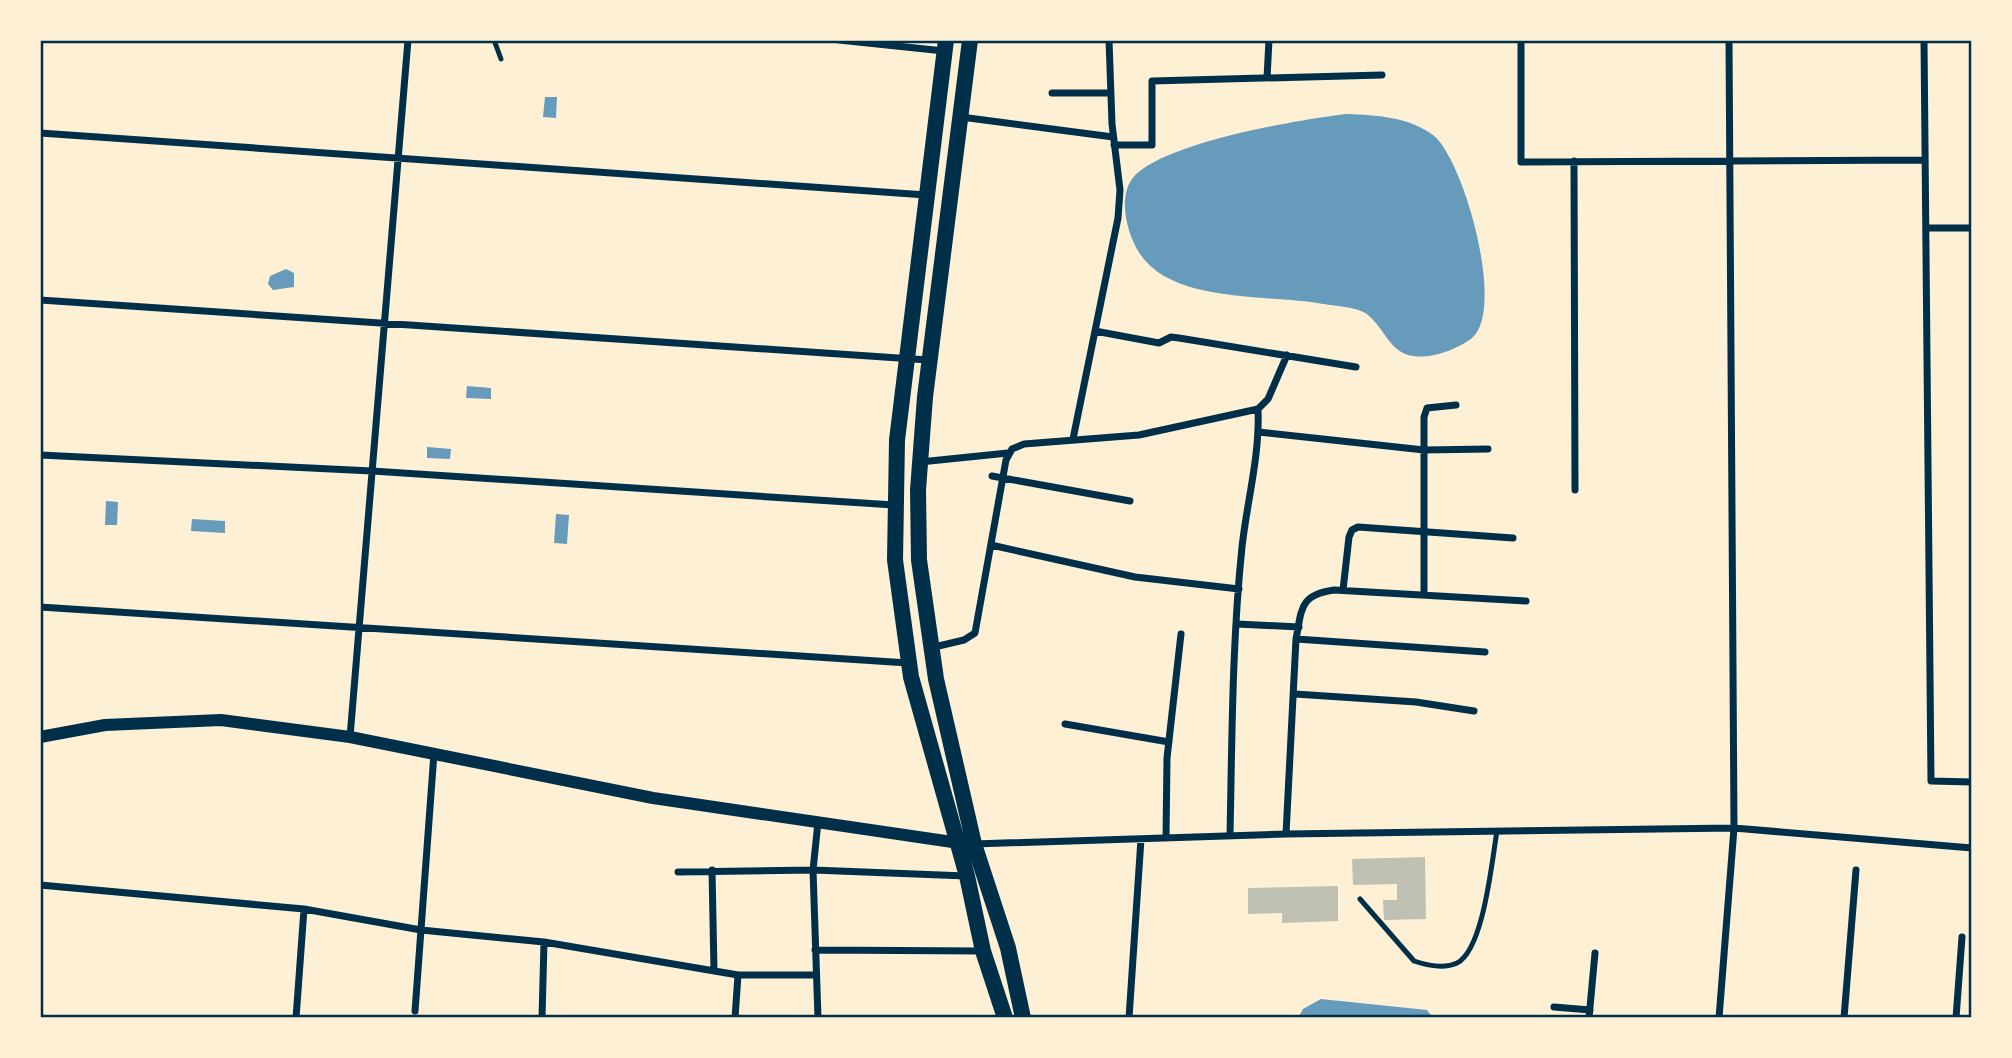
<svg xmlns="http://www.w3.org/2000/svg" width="2012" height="1058" font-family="'Nunito Sans',sans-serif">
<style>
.water{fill:#669bbc}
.building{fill:#bec0b2}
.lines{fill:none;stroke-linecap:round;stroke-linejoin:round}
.service{stroke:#003049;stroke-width:5}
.minor{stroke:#003049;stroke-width:7}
.tertiary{stroke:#003049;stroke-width:12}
.primary{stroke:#003049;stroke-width:16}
.neatline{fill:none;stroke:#003049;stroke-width:2.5}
</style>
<rect width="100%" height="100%" fill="#fdf0d5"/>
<path class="water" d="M545 97H557L556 118 543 117Z
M1347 114C1376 115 1409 117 1433 135 1464 159 1506 310 1472 338 1458 349 1432 359 1413 356 1390 353 1385 329 1368 315 1359 307 1335 306 1323 304 1268 294 1174 304 1140 254 1127 235 1118 198 1132 179 1159 143 1302 119 1347 114Z
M286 269 294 273V287L273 290 268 284 270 276Z
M467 386 491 388V399L466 398Z
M427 447 451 449 450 459 427 458Z
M106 501 118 502 117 525H105Z
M556 514 569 515 567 544 554 543Z
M192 519 225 521V533L191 531Z
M1321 999 1427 1010 1433 1018H1298L1303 1009Z"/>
<path class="building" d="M1425 857 1426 919 1384 920 1383 900H1397V884L1353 885 1352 859Z
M1338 886V921L1282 923V913L1248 914V888Z"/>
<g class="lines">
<path class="service" d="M494 40 501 59
M1360 899 1414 961C1426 965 1444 969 1457 963 1484 949 1492 859 1497 831"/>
<path class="minor" d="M839 40 944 51
M1521 40V162L1925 160
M1924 40 1931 781 1972 782
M1267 78 1269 40
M1052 93H1110
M961 117 1113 137
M40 133 926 195
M1114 145H1152V81L1382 75
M1574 161 1575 490
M1926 228H1972
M40 300 928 360
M1095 331 1159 343 1171 337 1179 338 1356 367
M1259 432 1424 450 1488 449
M1073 439 1118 218 1120 190 1112 124 1109 40
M40 455 372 471 894 505
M920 462 1008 453
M992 476 1130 501
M991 545 1135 577 1239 589
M1343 590 1349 537 1352 530 1358 527 1513 538
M1424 593V417L1427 408 1456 405
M40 607 908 663
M1237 624 1299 627
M1296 639 1485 652
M930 648 964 640 975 633 1006 460 1012 449 1024 444 1139 435 1258 409 1268 399 1287 355
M1295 694 1416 702 1474 711
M1065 724 1169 742
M350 737 408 40
M818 822 813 870 818 1018
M1286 834 1296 639C1302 609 1299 595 1334 590L1526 601
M1230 836C1232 740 1232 643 1242 547 1247 501 1260 456 1258 409
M1166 838 1167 758 1181 634
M974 844 1286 834 1734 828 1972 848
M712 870 714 971
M678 872 813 870 966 876
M40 885 304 909 421 930 544 942 738 975H816
M815 950 982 951
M1554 1007 1590 1010
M415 1011 434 753
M296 1018 304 909
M542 1018 544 942
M735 1018 738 975
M1129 1018 1141 839
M1589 1018 1595 953
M1719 1018 1734 828 1729 40
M1844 1018 1856 870
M1956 1018 1962 937"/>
<path class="tertiary" d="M40 737 105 725 221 720 350 737 653 798 966 844"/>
<path class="primary" d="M946 40 897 440 895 560 911 677 967 876 983 951 1005 1018
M970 40 925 397 918 490 919 560 936 679 974 844 1008 948 1023 1018"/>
</g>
<rect width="2012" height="1058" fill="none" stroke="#fdf0d5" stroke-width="84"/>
<rect x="42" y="42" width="1928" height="974" class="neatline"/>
</svg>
